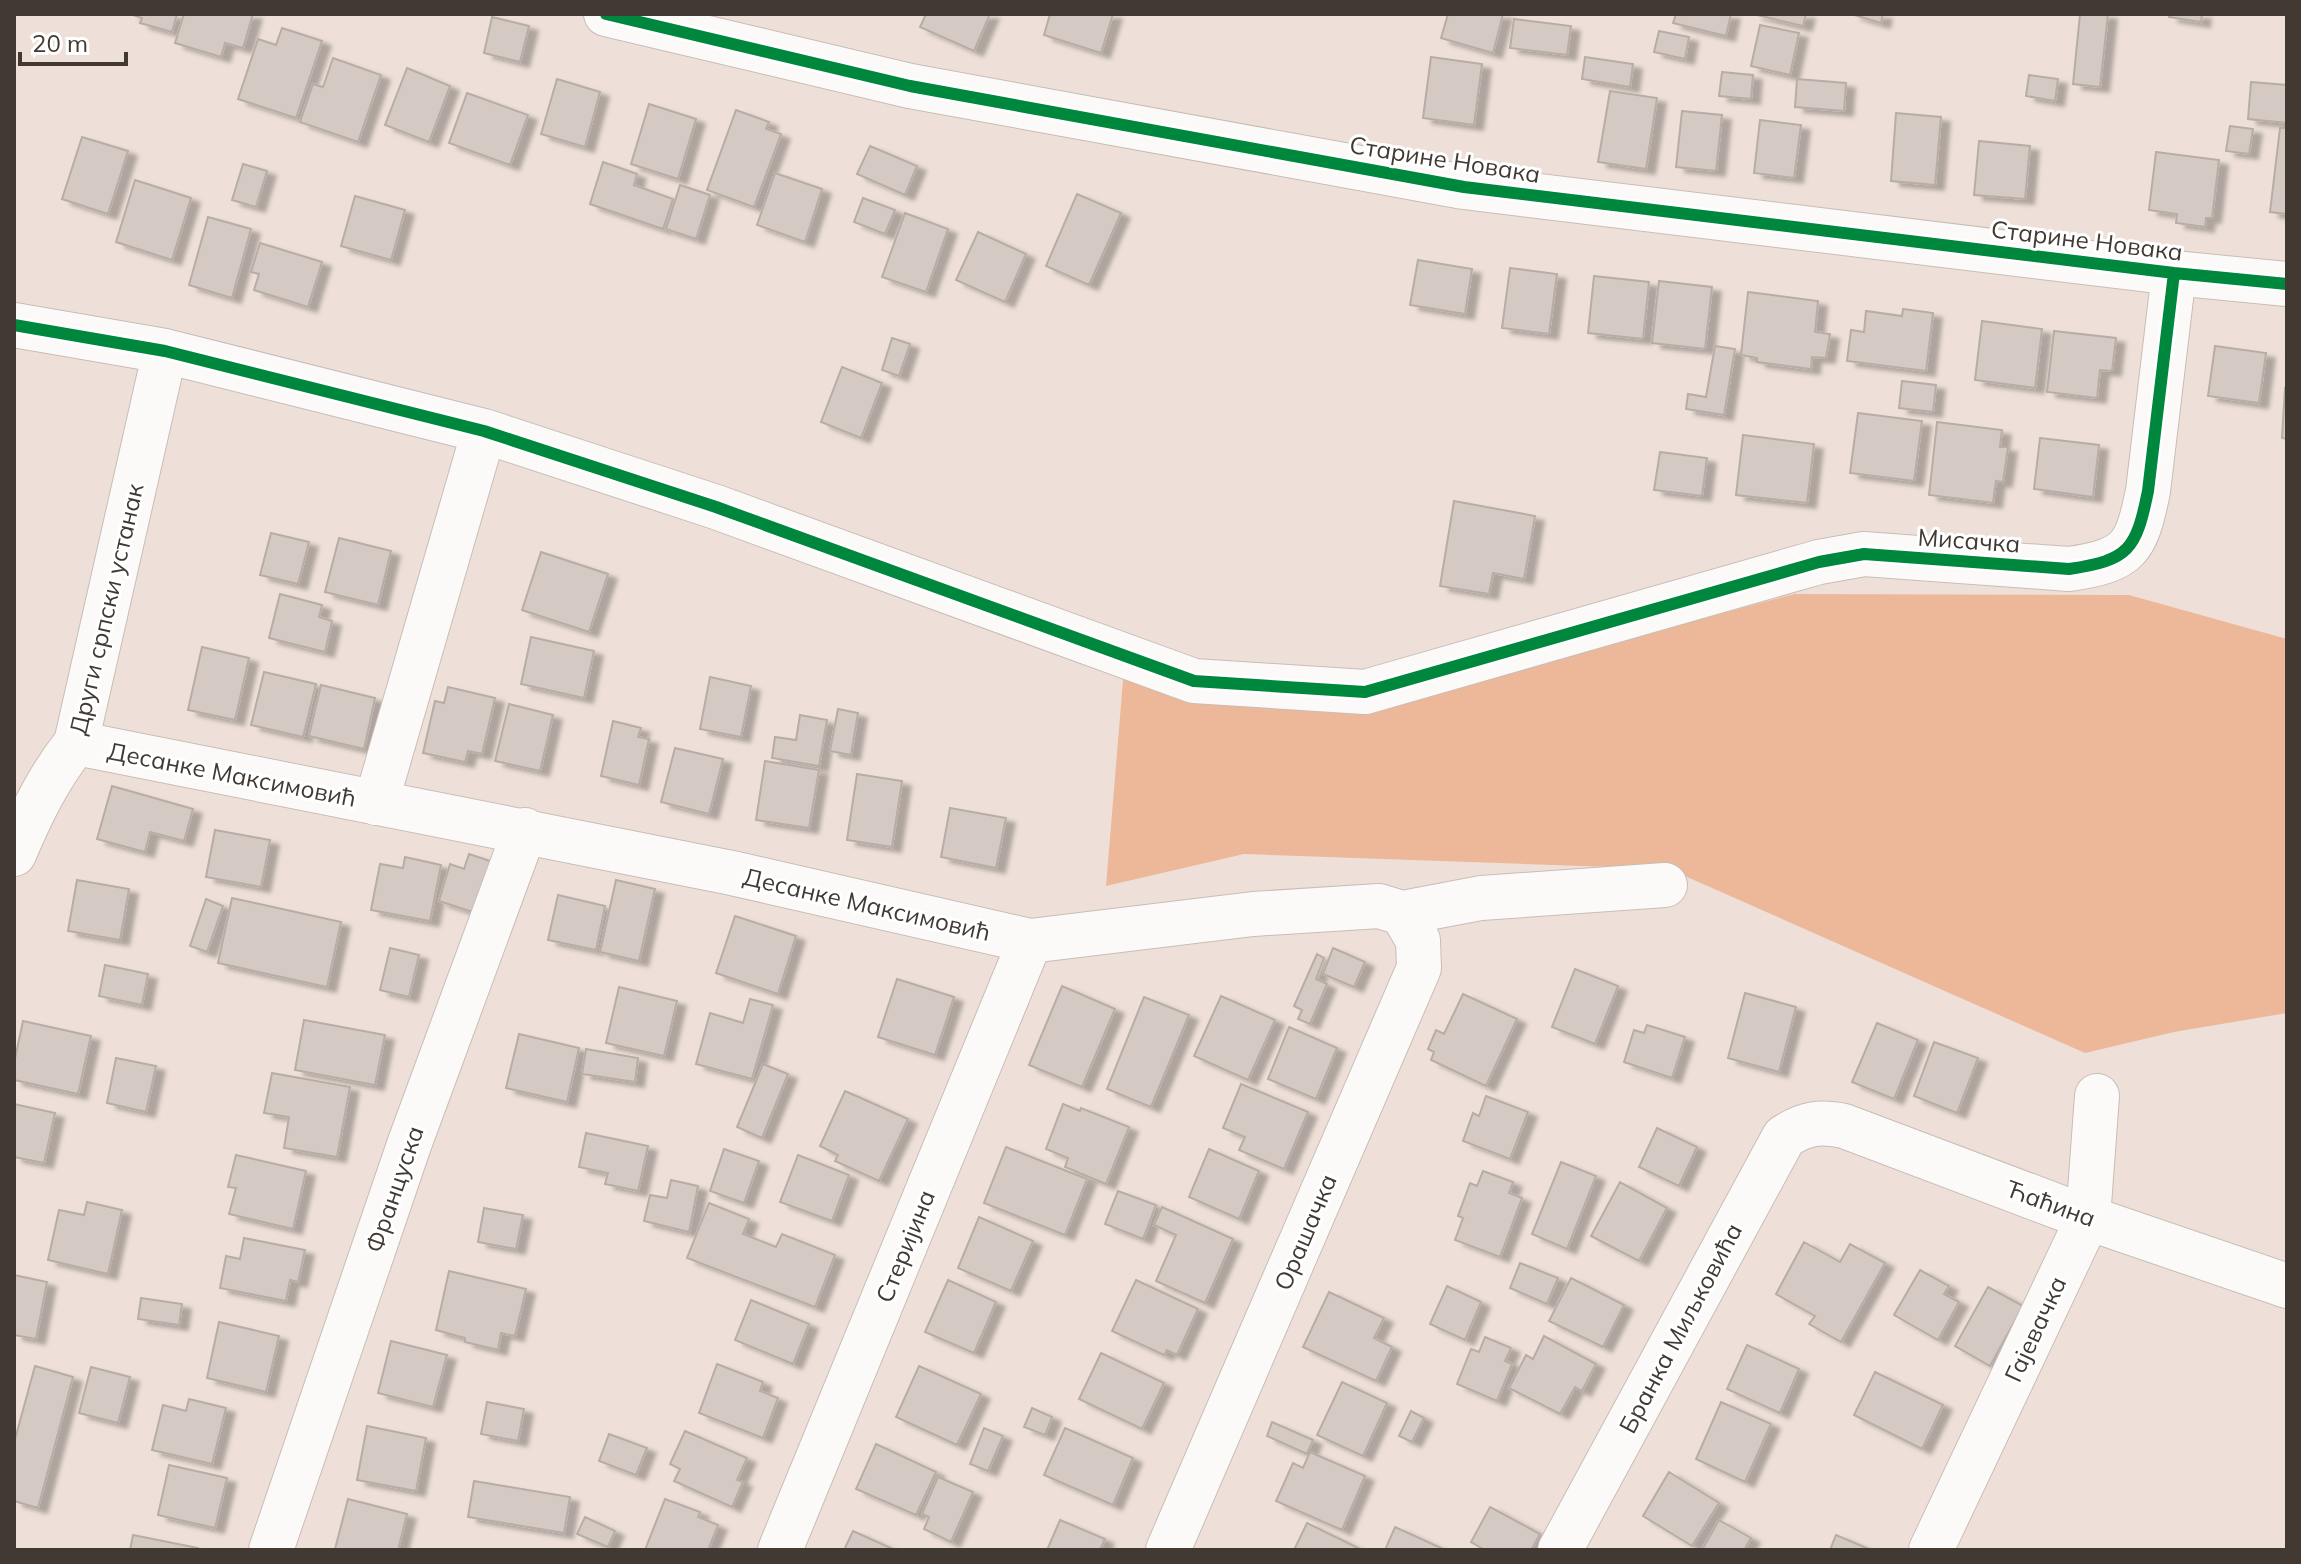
<svg xmlns="http://www.w3.org/2000/svg" width="2301" height="1564" font-family="Mulish,sans-serif">
<style>
.forest{fill:#edb89a}
.building{fill:#d4c9c3;stroke:#b8ada6;stroke-width:2;filter:url(#shadow)}
.lines{fill:none;stroke-linecap:round;stroke-linejoin:round}
.minor-casing{stroke:#c8bdb7;stroke-width:46}
.minor{stroke:#fcfaf9;stroke-width:44}
.cycleway-casing{stroke:#fff;stroke-width:17}
.cycleway{stroke:#00873e;stroke-width:12}
.labels{text-anchor:middle;dominant-baseline:central;stroke-width:6;stroke-linejoin:round;paint-order:stroke}
.street-label{font-size:24px;fill:#423933;stroke:#fff}
</style>
<defs>
<filter id="shadow"><feDropShadow dx="9" dy="5" stdDeviation="2" flood-color="#0004"/></filter>
</defs>
<rect width="100%" height="100%" fill="#eee0d8"/>
<path class="forest" d="M1794 594 2129 595 2287 639V1013L2174 1032 2085 1053 1669 869 1244 854 1106 886 1125 656 1372 706Z"/>
<path class="building" d="M130 14H177L172 32 140 23 142 18Z
M184 14H253L243 48 225 43 221 57 175 43Z
M926 14H990L974 51 920 27Z
M1050 14H1113L1101 53 1044 35Z
M1448 14H1503L1493 53 1441 38Z
M1676 14H1731L1726 36 1673 23Z
M1753 14H1806L1803 26Z
M1851 14H1883L1881 23Z
M2080 14H2108L2100 87 2073 84Z
M2170 14H2202L2201 22 2169 17Z
M492 17 529 26 520 62 484 53Z
M1514 19 1571 26 1567 55 1510 48Z
M1760 25 1799 33 1790 75 1751 66Z
M282 28 322 41 296 118 238 99 258 39 276 45Z
M1659 31 1689 37 1685 59 1654 52Z
M1431 57 1482 64 1474 125 1423 118Z
M1585 57 1633 64 1630 87 1582 79Z
M333 58 381 75 358 142 300 122 313 84 323 87Z
M407 68 450 86 429 142 385 125Z
M1722 72 1753 75 1751 99 1719 96Z
M2029 75 2058 79 2055 101 2026 96Z
M557 79 600 92 585 147 541 134Z
M1797 79 1846 83 1844 111 1795 107Z
M2251 82 2287 85V123L2248 119Z
M1610 91 1657 98 1646 169 1598 162Z
M467 93 528 115 510 165 449 143Z
M649 104 696 119 678 179 631 164Z
M736 110 769 122 766 129 781 134 754 207 707 190Z
M1682 111 1722 115 1716 171 1676 167Z
M1896 113 1941 117 1935 185 1891 181Z
M1760 120 1801 125 1794 178 1754 173Z
M2230 126 2253 129 2249 154 2226 151Z
M2280 128H2287V214L2270 212Z
M82 137 128 151 108 214 62 199Z
M1979 141 2030 146 2025 199 1974 195Z
M870 146 917 166 905 195 857 174Z
M2156 152 2219 160 2212 218H2206L2205 227 2176 223 2177 214 2149 210Z
M603 162 637 174 634 185 673 199 663 229 590 204Z
M243 164 267 171 256 207 232 200Z
M775 173 822 189 805 242 757 225Z
M135 180 191 198 172 260 116 242Z
M680 185 710 195 696 239 666 229Z
M1077 194 1121 213 1089 285 1046 266Z
M355 196 405 210 391 260 341 246Z
M863 198 895 210 885 234 854 222Z
M905 213 948 229 926 292 882 277Z
M208 217 251 229 232 298 189 285Z
M978 232 1026 254 1005 302 956 280Z
M260 243 322 262 308 307 254 290 259 274 251 272Z
M1418 260 1472 269 1465 314 1410 305Z
M1510 268 1557 274 1549 334 1502 328Z
M1594 276 1649 282 1643 339 1588 333Z
M1659 281 1712 287 1705 349 1652 343Z
M1748 292 1818 301 1815 332 1830 334 1826 358 1812 357 1811 369 1757 362V358L1741 355Z
M1903 309 1933 313 1926 371 1847 361 1851 330 1864 332 1866 311 1902 316Z
M1982 321 2042 329 2035 388 1975 380Z
M2054 331 2116 338 2112 371 2100 370 2097 398 2047 392Z
M892 338 910 344 899 376 882 370Z
M1715 346 1735 349 1724 415 1686 409 1688 394 1706 397Z
M2215 346 2266 353 2259 403 2208 396Z
M842 367 882 383 861 438 821 422Z
M1902 381 1936 385 1933 412 1899 408Z
M2285 388H2287V439L2282 438Z
M1858 413 1922 421 1914 481 1850 473Z
M1937 422 2002 430 2000 447H2008L2003 482 1996 481 1993 503 1929 495Z
M1743 435 1814 444 1807 503 1736 495Z
M2040 438 2099 445 2093 497 2034 489Z
M1660 452 1707 458 1702 496 1654 490Z
M1454 501 1535 516 1524 579 1493 573 1489 594 1440 586Z
M271 533 309 542 298 584 260 575Z
M339 538 391 551 378 605 325 592Z
M541 552 608 574 589 632 522 610Z
M280 594 322 605 319 617 332 621 325 652 269 638Z
M531 637 594 651 584 698 521 684Z
M202 647 249 658 235 720 188 710Z
M264 672 316 684 303 737 251 725Z
M710 677 751 686 741 737 700 729Z
M321 685 375 698 364 749 309 736Z
M448 687 495 698 482 754 468 751 465 762 423 753 435 701 444 703Z
M509 704 553 715 540 771 495 761Z
M838 709 858 713 851 755 830 751Z
M800 715 827 720 819 766 772 758 775 737 796 740Z
M613 721 641 728 638 737 649 739 639 785 601 776Z
M675 748 723 759 709 814 661 802Z
M765 761 819 770 809 828 756 820Z
M857 774 902 781 892 847 847 840Z
M112 786 193 809 184 841 150 832 145 852 97 839Z
M950 808 1006 818 996 868 941 857Z
M215 830 270 840 261 887 206 877Z
M469 854 499 864 482 915 439 901 450 864 464 869Z
M405 857 441 865 430 921 371 910 380 864 403 868Z
M77 880 129 889 120 940 68 931Z
M616 880 655 889 639 961 600 952Z
M558 895 605 906 596 950 548 940Z
M232 898 341 922 327 987 218 963Z
M206 899 223 906 207 952 190 946Z
M735 916 796 936 778 994 716 973Z
M390 948 419 955 409 997 380 990Z
M1333 948 1365 962 1354 987 1323 974Z
M1317 954 1324 958 1316 979 1327 984 1310 1024 1298 1019 1302 1010 1294 1006Z
M105 965 148 974 142 1005 99 996Z
M1575 969 1618 986 1595 1044 1552 1027Z
M897 979 954 997 935 1055 878 1037Z
M1062 986 1115 1009 1082 1087 1029 1065Z
M619 987 677 1001 664 1056 606 1043Z
M1745 993 1796 1007 1779 1072 1728 1058Z
M1463 994 1517 1019 1486 1086 1431 1060 1434 1052 1428 1049 1436 1030 1444 1034Z
M1221 996 1275 1020 1248 1080 1194 1056Z
M1144 997 1189 1015 1151 1107 1107 1089Z
M750 999 773 1005 752 1079 696 1064 710 1013 743 1023Z
M304 1020 385 1035 375 1085 295 1070Z
M23 1021 91 1036 78 1094 14 1080V1063Z
M1877 1023 1918 1040 1894 1099 1852 1082Z
M1647 1025 1685 1037 1672 1078 1624 1062 1634 1030 1644 1033Z
M1289 1027 1337 1048 1316 1099 1268 1079Z
M519 1034 579 1048 567 1102 506 1088Z
M1934 1042 1978 1058 1957 1113 1914 1096Z
M586 1049 638 1058 635 1082 582 1074Z
M116 1058 156 1066 146 1112 107 1103Z
M763 1064 788 1074 762 1138 737 1127Z
M272 1073 350 1087 337 1157 284 1148 289 1117 264 1113Z
M1241 1084 1308 1112 1284 1169 1239 1150 1245 1137 1223 1128Z
M845 1091 908 1119 879 1181 835 1161 838 1155 820 1146Z
M1486 1096 1528 1112 1510 1159 1463 1141 1473 1113 1479 1116Z
M14 1104 55 1113 44 1163 14 1157Z
M1063 1104 1080 1111 1081 1108 1129 1127 1106 1184 1065 1167 1068 1158 1046 1149Z
M1657 1128 1697 1147 1679 1186 1639 1167Z
M586 1133 648 1146 638 1191 605 1184 608 1173 579 1167Z
M1006 1147 1087 1179 1065 1235 984 1203Z
M724 1149 759 1161 744 1203 710 1191Z
M1209 1149 1259 1171 1239 1219 1189 1197Z
M236 1155 306 1171 293 1229 229 1214 236 1188 228 1187Z
M798 1155 849 1175 832 1221 780 1202Z
M1561 1162 1596 1176 1567 1249 1532 1234Z
M1483 1171 1513 1182 1509 1193 1522 1198 1500 1257 1455 1240 1463 1218 1458 1216 1470 1183 1477 1186Z
M671 1180 698 1186 689 1232 644 1221 650 1195 667 1198Z
M1620 1182 1667 1208 1639 1261 1591 1236Z
M1118 1191 1156 1205 1143 1239 1105 1224Z
M87 1202 122 1210 108 1274 48 1260 59 1210 84 1215Z
M709 1203 749 1219 743 1234 776 1247 782 1234 835 1255 815 1307 687 1258Z
M1162 1207 1233 1239 1205 1303 1156 1281 1176 1235 1154 1225Z
M484 1208 523 1215 516 1249 478 1242Z
M979 1217 1033 1241 1011 1291 958 1268Z
M244 1238 305 1250 298 1282 290 1280 286 1301 220 1288 226 1256 240 1259Z
M1804 1242 1840 1262 1850 1244 1885 1263 1841 1342 1809 1324 1815 1316 1776 1294Z
M1520 1263 1558 1278 1547 1304 1510 1288Z
M1920 1270 1949 1286 1944 1294 1959 1302 1938 1340 1894 1315Z
M449 1271 526 1289 515 1336 501 1333 498 1350 465 1342V1338L436 1330Z
M14 1275 47 1282 36 1339 14 1335Z
M1571 1278 1624 1305 1603 1347 1549 1321Z
M948 1280 996 1302 974 1353 925 1332Z
M1136 1280 1198 1309 1177 1355 1167 1350 1164 1355 1112 1331Z
M1447 1286 1481 1302 1465 1340 1430 1324Z
M1988 1287 2023 1306 1990 1366 1955 1346Z
M1329 1292 1384 1318 1374 1338 1392 1347 1376 1381 1303 1347Z
M141 1298 182 1304 179 1325 138 1319Z
M751 1300 809 1324 793 1364 735 1340Z
M219 1322 279 1336 266 1392 207 1378Z
M1544 1336 1596 1364 1582 1391 1575 1387 1560 1414 1509 1388 1526 1355 1533 1359Z
M1485 1337 1511 1348 1505 1361 1512 1364 1497 1401 1457 1384 1471 1349 1479 1352Z
M391 1341 447 1355 433 1407 378 1393Z
M1747 1345 1799 1369 1780 1413 1727 1389Z
M1101 1353 1164 1383 1142 1429 1079 1399Z
M717 1364 763 1382 760 1391 778 1398 763 1438 699 1413Z
M35 1366 73 1377 38 1508 14 1501V1443Z
M919 1366 981 1394 957 1445 896 1417Z
M91 1367 130 1377 118 1423 79 1413Z
M1875 1372 1943 1405 1922 1449 1854 1415Z
M1342 1382 1387 1403 1363 1456 1317 1435Z
M189 1399 226 1408 212 1464 152 1450 163 1405 186 1411Z
M487 1402 524 1409 518 1441 481 1434Z
M1721 1402 1771 1424 1745 1482 1696 1459Z
M1032 1408 1052 1417 1045 1435 1024 1427Z
M1411 1411 1424 1418 1412 1442 1399 1436Z
M1272 1422 1313 1440 1307 1454 1267 1436Z
M367 1426 426 1438 416 1491 357 1480Z
M984 1428 1003 1436 988 1471 970 1464Z
M1065 1428 1133 1458 1113 1505 1044 1475Z
M685 1431 747 1458 737 1480 743 1482 732 1507 674 1481 680 1469 670 1464Z
M609 1434 647 1448 636 1475 599 1461Z
M876 1444 936 1472 916 1515 856 1489Z
M1310 1452 1365 1476 1342 1530 1276 1501 1293 1463 1303 1468Z
M169 1465 227 1478 215 1528 158 1515Z
M1669 1472 1719 1503 1692 1546 1643 1516Z
M938 1477 973 1492 951 1542 924 1529 929 1517 922 1514Z
M474 1481 570 1497 564 1533 468 1517Z
M348 1499 407 1514 398 1550 335 1549Z
M665 1499 700 1512 698 1517 718 1525 708 1550H645Z
M1490 1507 1540 1534 1531 1550H1485L1471 1542Z
M585 1517 615 1531 608 1547 577 1534Z
M1060 1520 1105 1539 1100 1550H1047Z
M1719 1520 1751 1538 1744 1550H1702Z
M1307 1523 1362 1550H1294Z
M1395 1527 1441 1548 1440 1550H1385Z
M853 1531 895 1550H844Z
M133 1535 198 1548V1550H130Z
M1836 1535 1871 1550H1830Z"/>
<g class="lines">
<g class="minor-casing">
<path id="minor" d="M606 14 910 86 1464 187 2174 273 2287 284
M14 325 165 351 484 431 716 507 1194 681 1365 692 1819 562 1864 554 2069 569C2129 560 2136 550 2148 491L2174 273
M76 743 732 873 1030 941 1253 914 1379 906 1402 913 1481 898 1665 885
M376 803 484 431
M14 854C31 814 48 778 76 743L165 351
M271 1550 409 1145 525 830
M780 1550 1030 941
M1168 1550 1419 968 1418 940 1402 913
M1560 1550 1784 1137C1805 1123 1820 1121 1844 1126L2088 1218 2287 1286
M1931 1550 2088 1218 2097 1096"/>
</g>
<use href="#minor" class="minor"/>
<g class="cycleway-casing">
<path id="cycleway" d="M606 14 910 86 1464 187 2174 273 2287 284
M14 325 165 351 484 431 716 507 1194 681 1365 692 1819 562 1864 554 2069 569C2129 560 2136 550 2148 491L2174 273"/>
</g>
<use href="#cycleway" class="cycleway"/>
</g>
<g class="labels">
<g class="street-label">
<text transform="translate(1445 159) rotate(9)">Старине Новака</text>
<text transform="translate(2087 240) rotate(7)">Старине Новака</text>
<text transform="translate(1969 540) rotate(4)">Мисачка</text>
<text transform="translate(106 609) rotate(-77)">Други српски устанак</text>
<text transform="translate(232 774) rotate(11)">Десанке Максимовић</text>
<text transform="translate(867 904) rotate(13)">Десанке Максимовић</text>
<text transform="translate(394 1189) rotate(-71)">Француска</text>
<text transform="translate(2051 1203) rotate(20)">Ћаћина</text>
<text transform="translate(1305 1232) rotate(-67)">Орашачка</text>
<text transform="translate(905 1246) rotate(-68)">Стеријина</text>
<text transform="translate(1680 1328) rotate(-62)">Бранка Миљковића</text>
<text transform="translate(2035 1329) rotate(-65)">Гајевачка</text>
</g>
</g>
<rect width="2301" height="1564" fill="none" stroke="#423933" stroke-width="32"/>
<path d="M20 52v12h106v-12" fill="none" stroke="#423933" stroke-width="4"/>
<text x="32" y="52" font-size="24" fill="#423933" stroke="#ffffff" stroke-width="6" paint-order="stroke">20 m</text>
</svg>
